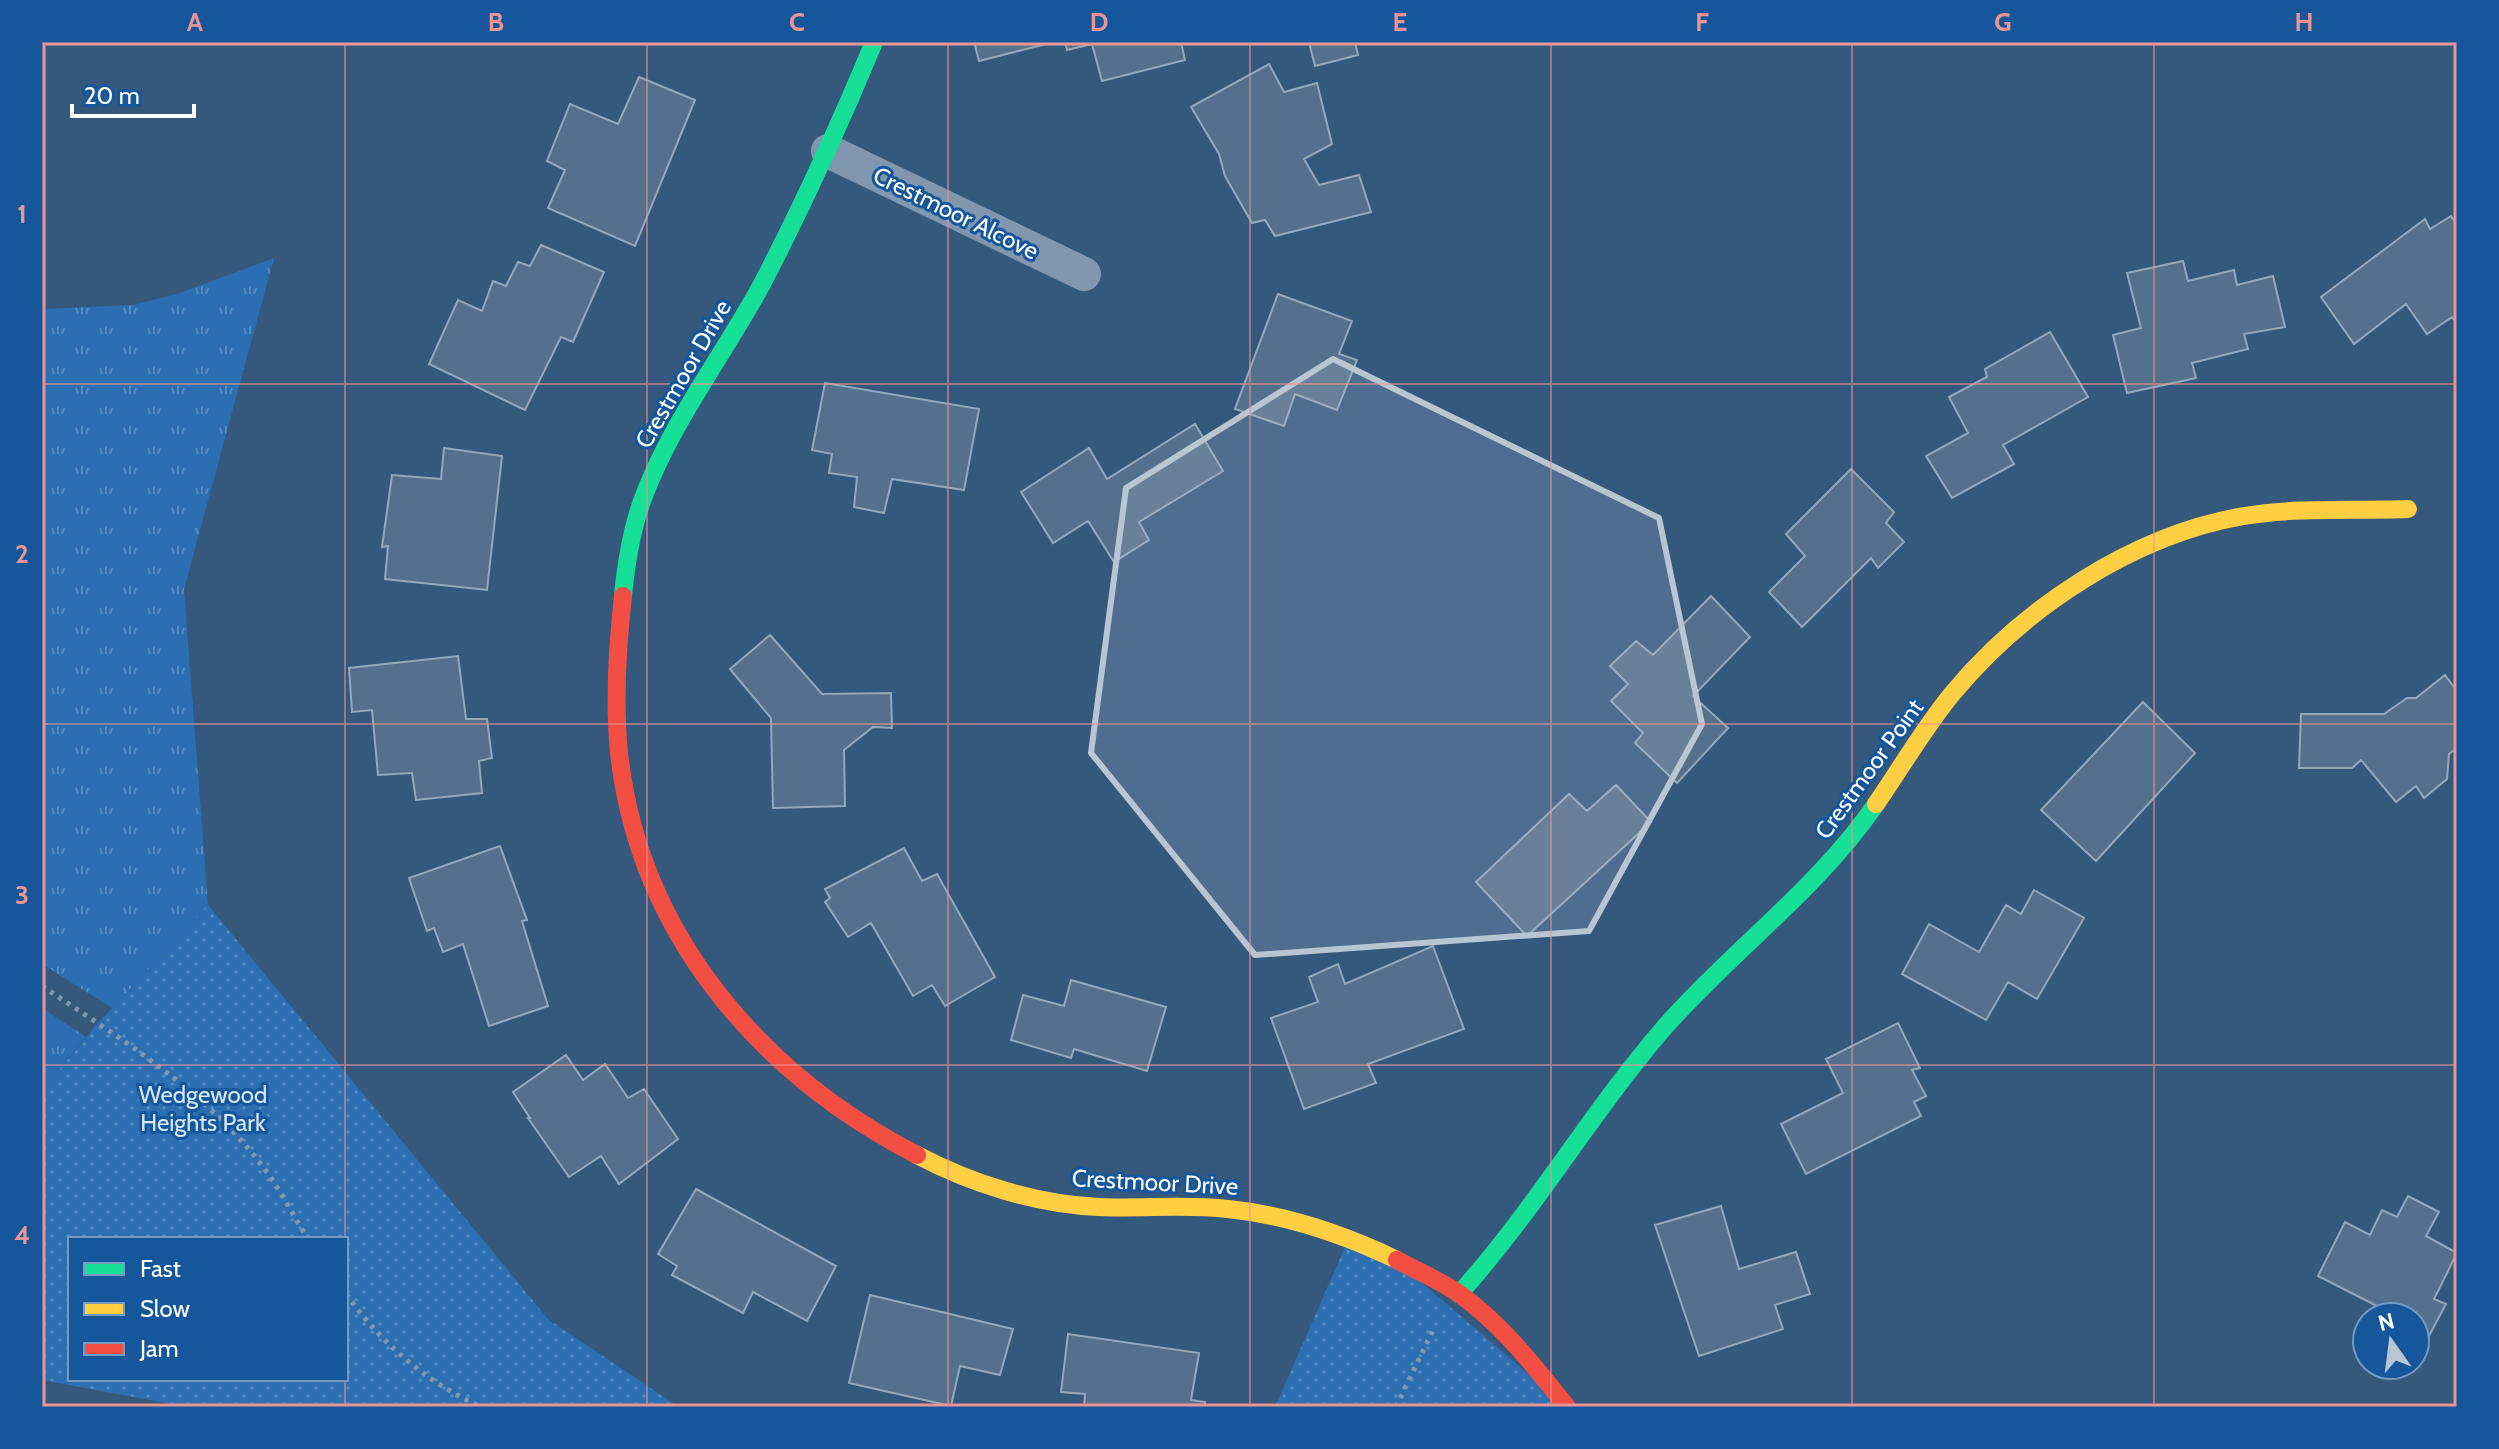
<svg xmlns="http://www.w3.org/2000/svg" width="2499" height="1449" font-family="Cabin,sans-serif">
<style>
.grass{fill:url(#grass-tufts)}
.park{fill:url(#park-dots);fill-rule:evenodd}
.building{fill:#54708d;stroke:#94a8bc;stroke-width:2}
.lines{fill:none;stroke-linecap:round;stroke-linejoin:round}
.path{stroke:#8097af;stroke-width:5;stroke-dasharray:4 6;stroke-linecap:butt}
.street{stroke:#8097af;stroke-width:34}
.fast{stroke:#16e098;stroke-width:18}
.slow{stroke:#ffcf43;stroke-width:18}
.jam{stroke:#f24e42;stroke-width:18}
.marked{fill:#b8c5d2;fill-opacity:0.2;stroke:#b8c5d2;stroke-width:6;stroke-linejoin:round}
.grid{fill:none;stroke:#ea9494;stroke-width:2;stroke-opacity:0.55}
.labels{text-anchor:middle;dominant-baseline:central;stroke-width:6;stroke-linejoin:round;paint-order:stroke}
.street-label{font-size:24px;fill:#fff;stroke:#16579c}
.park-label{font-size:24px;fill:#d5e9fd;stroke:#16579c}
.neatline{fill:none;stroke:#ea9494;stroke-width:3}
.grid-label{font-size:26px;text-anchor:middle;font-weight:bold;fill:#ea9494}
</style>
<defs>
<pattern id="grass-tufts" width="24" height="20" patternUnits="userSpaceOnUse" patternTransform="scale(2)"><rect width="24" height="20" fill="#2b6eb2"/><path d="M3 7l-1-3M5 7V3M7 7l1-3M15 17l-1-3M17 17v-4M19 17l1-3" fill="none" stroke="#558bc1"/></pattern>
<pattern id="park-dots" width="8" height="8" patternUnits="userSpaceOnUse" patternTransform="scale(2)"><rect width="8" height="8" fill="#2b6eb2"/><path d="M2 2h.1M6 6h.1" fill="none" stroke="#558bc1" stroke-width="1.8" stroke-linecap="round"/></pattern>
</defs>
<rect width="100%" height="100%" fill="#35587d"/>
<path class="grass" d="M274 258 184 589 208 905 112 1008 42 964V309L133 305 177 294Z
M42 1008 86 1037 42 1091Z"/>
<path class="park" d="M208 905 548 1319 679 1407H187L42 1380V1091L98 1023ZM70 1239H346V1379H70Z
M1349 1238 1393 1258 1567 1407H1275Z"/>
<path class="building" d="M974 42H1054L979 61Z
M1065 42H1181L1185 60 1102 81 1092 44 1067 50Z
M1309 42H1355L1358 55 1315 66Z
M1269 64 1284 92 1317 83 1332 144 1304 159 1319 185 1359 175 1371 212 1275 236 1265 220 1252 223 1225 176 1219 154 1191 107Z
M639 77 695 100 635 246 548 208 565 170 547 161 570 104 618 124Z
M2451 216 2457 225V323L2452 317 2427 334 2406 304 2354 344 2321 297 2425 219 2430 229Z
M541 245 604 272 573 342 561 337 525 410 429 364 458 300 482 311 493 281 506 286 518 262 530 266Z
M2183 261 2188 281 2234 270 2237 285 2273 276 2285 327 2244 334 2248 349 2192 363 2196 378 2127 393 2113 335 2141 328 2127 273Z
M1278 294 1352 321 1339 354 1357 360 1337 410 1295 394 1284 426 1235 409Z
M2050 332 2088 397 2003 445 2014 464 1952 498 1926 456 1968 433 1949 397 1987 377 1985 369Z
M825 383 979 409 964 490 892 479 884 513 854 507 857 477 829 473 832 454 812 450Z
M1195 424 1223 471 1139 522 1149 540 1114 562 1088 521 1053 543 1021 492 1089 448 1107 479Z
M444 448 502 456 487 590 385 579 388 546 382 547 392 475 441 479Z
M1851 469 1894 512 1886 523 1904 542 1878 568 1871 558 1802 627 1769 592 1805 556 1786 534Z
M1711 596 1750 637 1693 696 1728 728 1677 783 1635 743 1643 733 1611 701 1628 684 1610 666 1636 641 1653 655Z
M770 635 822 694 891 693 892 728 873 727 844 750 845 806 773 808 771 718 730 669Z
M458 656 466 719H487L492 758 479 761 482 793 416 800 412 773 378 775 372 710 352 712 349 668Z
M2445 675 2457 691V748L2449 754 2447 779 2424 798 2416 786 2396 802 2361 760 2352 768H2299L2301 714H2384L2407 698H2416Z
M2143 702 2195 753 2096 861 2041 810Z
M1616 785 1651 822 1527 936 1476 882 1569 794 1587 811Z
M500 846 527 920 522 921 548 1006 489 1026 463 944 443 952 434 928 427 931 409 878Z
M904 848 922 881 937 874 995 977 945 1006 932 985 913 996 871 923 848 937 825 902 830 898 825 889Z
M2034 890 2084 918 2037 999 2008 982 1986 1020 1902 974 1929 924 1979 952 2006 905 2021 914Z
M1433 946 1464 1029 1368 1064 1376 1083 1304 1109 1271 1018 1318 1002 1309 977 1338 964 1345 984Z
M1071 980 1166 1007 1147 1071 1074 1049 1071 1058 1011 1040 1023 995 1064 1006Z
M1898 1023 1920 1068 1912 1070 1926 1096 1914 1102 1921 1116 1806 1174 1781 1124 1843 1093 1826 1059Z
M566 1055 583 1080 605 1064 628 1098 644 1089 678 1139 619 1184 601 1156 569 1177 528 1118H530L513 1092Z
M696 1189 836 1266 807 1321 753 1292 743 1313 672 1275 677 1266 658 1254Z
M2408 1196 2439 1212 2426 1236 2457 1253 2434 1299 2446 1304 2415 1362V1317H2379L2383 1309 2318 1276 2345 1222 2370 1235 2382 1210 2397 1217Z
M1721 1206 1739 1269 1796 1252 1810 1294 1775 1305 1783 1329 1699 1356 1655 1225Z
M870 1295 1013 1329 1000 1375 960 1366 951 1406 849 1383Z
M1068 1334 1199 1353 1191 1400 1205 1402 1204 1407H1084L1085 1394 1061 1392Z"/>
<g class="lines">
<path class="path" d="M42 986C124 1041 216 1097 273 1181 285 1199 296 1220 308 1239
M346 1294C381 1343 426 1382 481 1407
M1396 1407 1434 1328"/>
<path class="street" d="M828 151 1084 274"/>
<path class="fast" d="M623 596C626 564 631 532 642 501 670 424 723 356 762 284 803 205 840 124 874 42
M1459 1294C1534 1211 1590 1114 1663 1029 1731 951 1817 890 1876 804"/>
<path class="slow" d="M1876 804C1901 768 1924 728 1952 694 2023 608 2133 535 2244 516 2297 507 2354 511 2408 509
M917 1155C972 1184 1036 1204 1099 1207 1142 1209 1185 1204 1228 1209 1287 1215 1343 1234 1397 1260"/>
<path class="jam" d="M623 596C617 649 614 701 619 753 639 934 760 1074 917 1155
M1397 1260C1417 1271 1439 1280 1458 1293 1501 1323 1535 1367 1567 1407"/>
</g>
<path class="marked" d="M1333 359 1659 518 1702 724 1589 931 1255 955 1091 753 1126 488Z"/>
<path class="grid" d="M345 42V1239M647 42V1407M948 42V1407M1250 42V1407M1551 42V1407M1852 42V1407M2154 42V1407M42 384H2457M42 724H2457M42 1065H2457M345 1379V1407"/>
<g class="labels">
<g class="street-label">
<text transform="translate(956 213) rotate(26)">Crestmoor Alcove</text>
<text transform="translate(683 374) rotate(-60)">Crestmoor Drive</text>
<text transform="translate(1869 769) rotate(-54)">Crestmoor Point</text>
<text transform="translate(1155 1182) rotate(3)">Crestmoor Drive</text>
</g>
<g class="park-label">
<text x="203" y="1094">Wedgewood<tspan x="203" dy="28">Heights Park</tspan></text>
</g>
</g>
<rect width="2499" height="1449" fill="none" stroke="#16579c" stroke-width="88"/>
<rect x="68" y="1237" width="280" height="144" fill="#16579c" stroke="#739ac4" stroke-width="2"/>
<rect x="84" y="1263" width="40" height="12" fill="#16e098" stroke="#739ac4" stroke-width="2"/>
<text x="140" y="1277" font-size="24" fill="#ffffff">Fast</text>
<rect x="84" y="1303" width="40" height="12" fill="#ffcf43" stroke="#739ac4" stroke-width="2"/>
<text x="140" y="1317" font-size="24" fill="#ffffff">Slow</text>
<rect x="84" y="1343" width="40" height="12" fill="#f24e42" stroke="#739ac4" stroke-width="2"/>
<text x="140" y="1357" font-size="24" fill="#ffffff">Jam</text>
<g transform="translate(2391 1341) rotate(346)"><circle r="38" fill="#16579c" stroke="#739ac4" stroke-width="2"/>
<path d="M0-6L14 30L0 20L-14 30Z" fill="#b8c5d2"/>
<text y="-12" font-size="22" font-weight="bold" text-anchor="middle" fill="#ffffff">N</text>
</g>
<path d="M72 104v12h122v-12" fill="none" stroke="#ffffff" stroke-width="4"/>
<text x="84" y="104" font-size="24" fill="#ffffff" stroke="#16579c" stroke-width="6" paint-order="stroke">20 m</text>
<rect x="44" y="44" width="2411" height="1361" class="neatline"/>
<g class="grid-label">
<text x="195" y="31">A</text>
<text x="496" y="31">B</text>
<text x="797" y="31">C</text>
<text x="1099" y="31">D</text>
<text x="1400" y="31">E</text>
<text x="1702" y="31">F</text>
<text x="2003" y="31">G</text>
<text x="2304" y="31">H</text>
<text x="22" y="223">1</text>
<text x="22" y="563">2</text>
<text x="22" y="904">3</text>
<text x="22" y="1244">4</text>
</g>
</svg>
